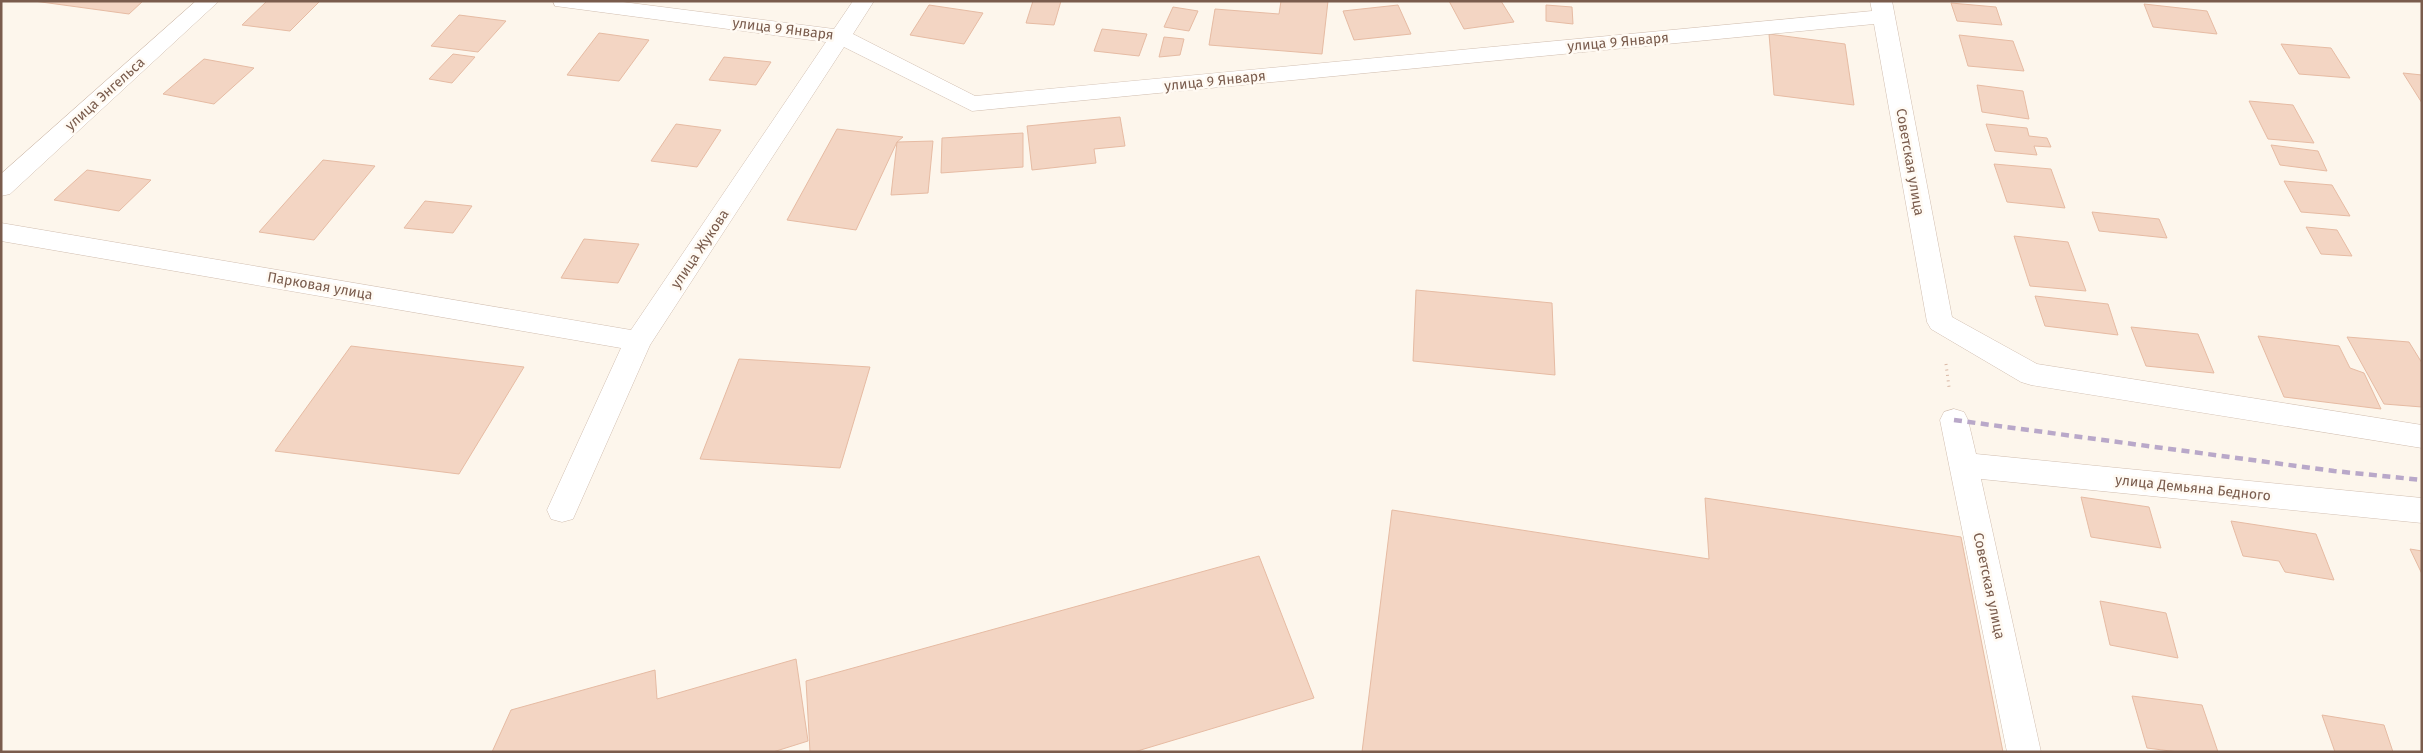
<svg xmlns="http://www.w3.org/2000/svg" width="2423" height="753" font-family="'Fira Sans',sans-serif">
<style>
.building{fill:#f3d5c3;stroke:#e6bba3}
.lines{fill:none;stroke-linecap:round;stroke-linejoin:round}
.minor-casing{stroke:#d1beb0;stroke-width:1}
.path{stroke:#d9b8a5;stroke-width:3;stroke-dasharray:1 4.5;stroke-linecap:butt}
.minor{fill:#fff;fill-rule:evenodd}
.rail{stroke:#b9a8c9;stroke-width:4.5;stroke-dasharray:8 5.5;stroke-linecap:butt}
.labels{text-anchor:middle;dominant-baseline:central;stroke-width:5;stroke-linejoin:round;paint-order:stroke}
.street-label{font-size:14px;fill:#7a5c4d;stroke:#fffaf3}
</style>
<rect width="100%" height="100%" fill="#fdf6ec"/>
<path class="building" d="M34 1H143L129 14Z
M267 1H320L290 31 242 25Z
M1033 1H1061L1054 25 1026 23Z
M1281 1H1328L1322 54 1209 45 1215 9 1279 14Z
M1449 1H1501L1514 22 1464 29Z
M1951 3 1996 7 2002 25 1957 21Z
M2144 4 2207 11 2217 34 2153 27Z
M929 5 983 13 964 44 910 35Z
M1398 5 1411 34 1354 40 1343 11Z
M1546 5 1572 7 1573 24 1546 21Z
M1173 7 1198 11 1189 31 1164 27Z
M459 15 506 21 478 52 431 46Z
M1102 29 1147 34 1139 56 1094 51Z
M599 33 649 40 619 81 567 75Z
M1769 34 1845 44 1854 105 1774 95Z
M1959 35 2013 41 2024 71 1968 66Z
M1164 37 1184 39 1180 55 1159 57Z
M2281 44 2331 48 2350 78 2299 74Z
M453 54 475 57 452 83 429 79Z
M724 57 771 62 756 85 709 80Z
M204 59 254 68 214 104 163 94Z
M2403 73 2422 75V103Z
M1977 85 2023 91 2029 119 1982 112Z
M2249 101 2293 105 2314 143 2268 139Z
M1120 117 1125 146 1094 149 1096 163 1032 170 1027 126Z
M676 124 721 130 697 167 651 161Z
M1986 124 2027 128 2029 136 2047 138 2051 147 2034 146 2037 155 1995 151Z
M837 129 903 137 897 142 856 230 787 220Z
M1023 133V167L941 173 942 138Z
M933 141 928 193 891 195 897 142Z
M2271 145 2318 151 2327 171 2280 165Z
M323 160 375 166 314 240 259 232Z
M1994 164 2051 169 2065 208 2007 202Z
M87 170 151 180 119 211 54 200Z
M2284 181 2332 185 2350 216 2301 212Z
M425 201 472 206 453 233 404 228Z
M2092 212 2159 219 2167 238 2099 231Z
M2306 227 2337 230 2352 256 2321 254Z
M2014 236 2068 242 2086 291 2030 286Z
M584 239 639 244 618 283 561 278Z
M1416 290 1552 303 1555 375 1413 361Z
M2035 296 2108 304 2118 335 2045 326Z
M2131 327 2198 334 2214 373 2146 366Z
M2258 336 2339 346 2350 368 2364 373 2381 409 2284 397Z
M2347 337 2409 342 2422 363V407L2384 404Z
M351 346 524 367 459 474 275 451Z
M739 359 870 367 840 468 700 459Z
M2081 497 2149 507 2161 548 2091 537Z
M1705 498 1961 537 2003 752H1362L1392 510 1709 559Z
M2231 521 2316 534 2334 580 2285 572 2279 561 2243 556Z
M2410 549 2422 551V574Z
M1259 556 1314 698 1134 752H810L806 681Z
M2100 601 2166 613 2178 658 2110 645Z
M796 659 808 741 773 752H492L511 710 655 670 657 699Z
M2132 696 2202 705 2218 752H2178L2147 748Z
M2322 715 2384 725 2393 752H2335Z"/>
<g class="lines">
<g class="minor-casing">
<path id="minor" d="M196 1H219L10 194 1 196V174Z
M553 1H615L834 29 853 1H874L853 34 975 96 1872 11 1870 1H1892L1952 317 2037 364 2422 425V448L2031 385 2021 382 1931 329 1927 322 1874 24 972 111 844 47 650 345 573 519 562 522 551 519 547 510 621 348 1 241V223L631 330 826 42 563 7 555 6Z
M1954 409 1964 412 1968 420 1976 454 2422 498V523L1981 479 2041 752H2007L1940 420 1944 412Z"/>
</g>
<path class="path" d="M1946 364 1949 387"/>
<use href="#minor" class="minor"/>
<path class="rail" d="M1954 420 2334 471 2422 480"/>
</g>
<g class="labels">
<g class="street-label">
<text transform="translate(783 29) rotate(7)">улица 9 Января</text>
<text transform="translate(1618 42) rotate(-5)">улица 9 Января</text>
<text transform="translate(1215 81) rotate(-6)">улица 9 Января</text>
<text transform="translate(105 94) rotate(-42)">улица Энгельса</text>
<text transform="translate(1910 162) rotate(80)">Советская улица</text>
<text transform="translate(700 249) rotate(-56)">улица Жукова</text>
<text transform="translate(320 286) rotate(10)">Парковая улица</text>
<text transform="translate(2193 488) rotate(6)">улица Демьяна Бедного</text>
<text transform="translate(1989 586) rotate(78)">Советская улица</text>
</g>
</g>
<rect width="2423" height="753" fill="none" stroke="#7a5c4d" stroke-width="5"/>
</svg>
